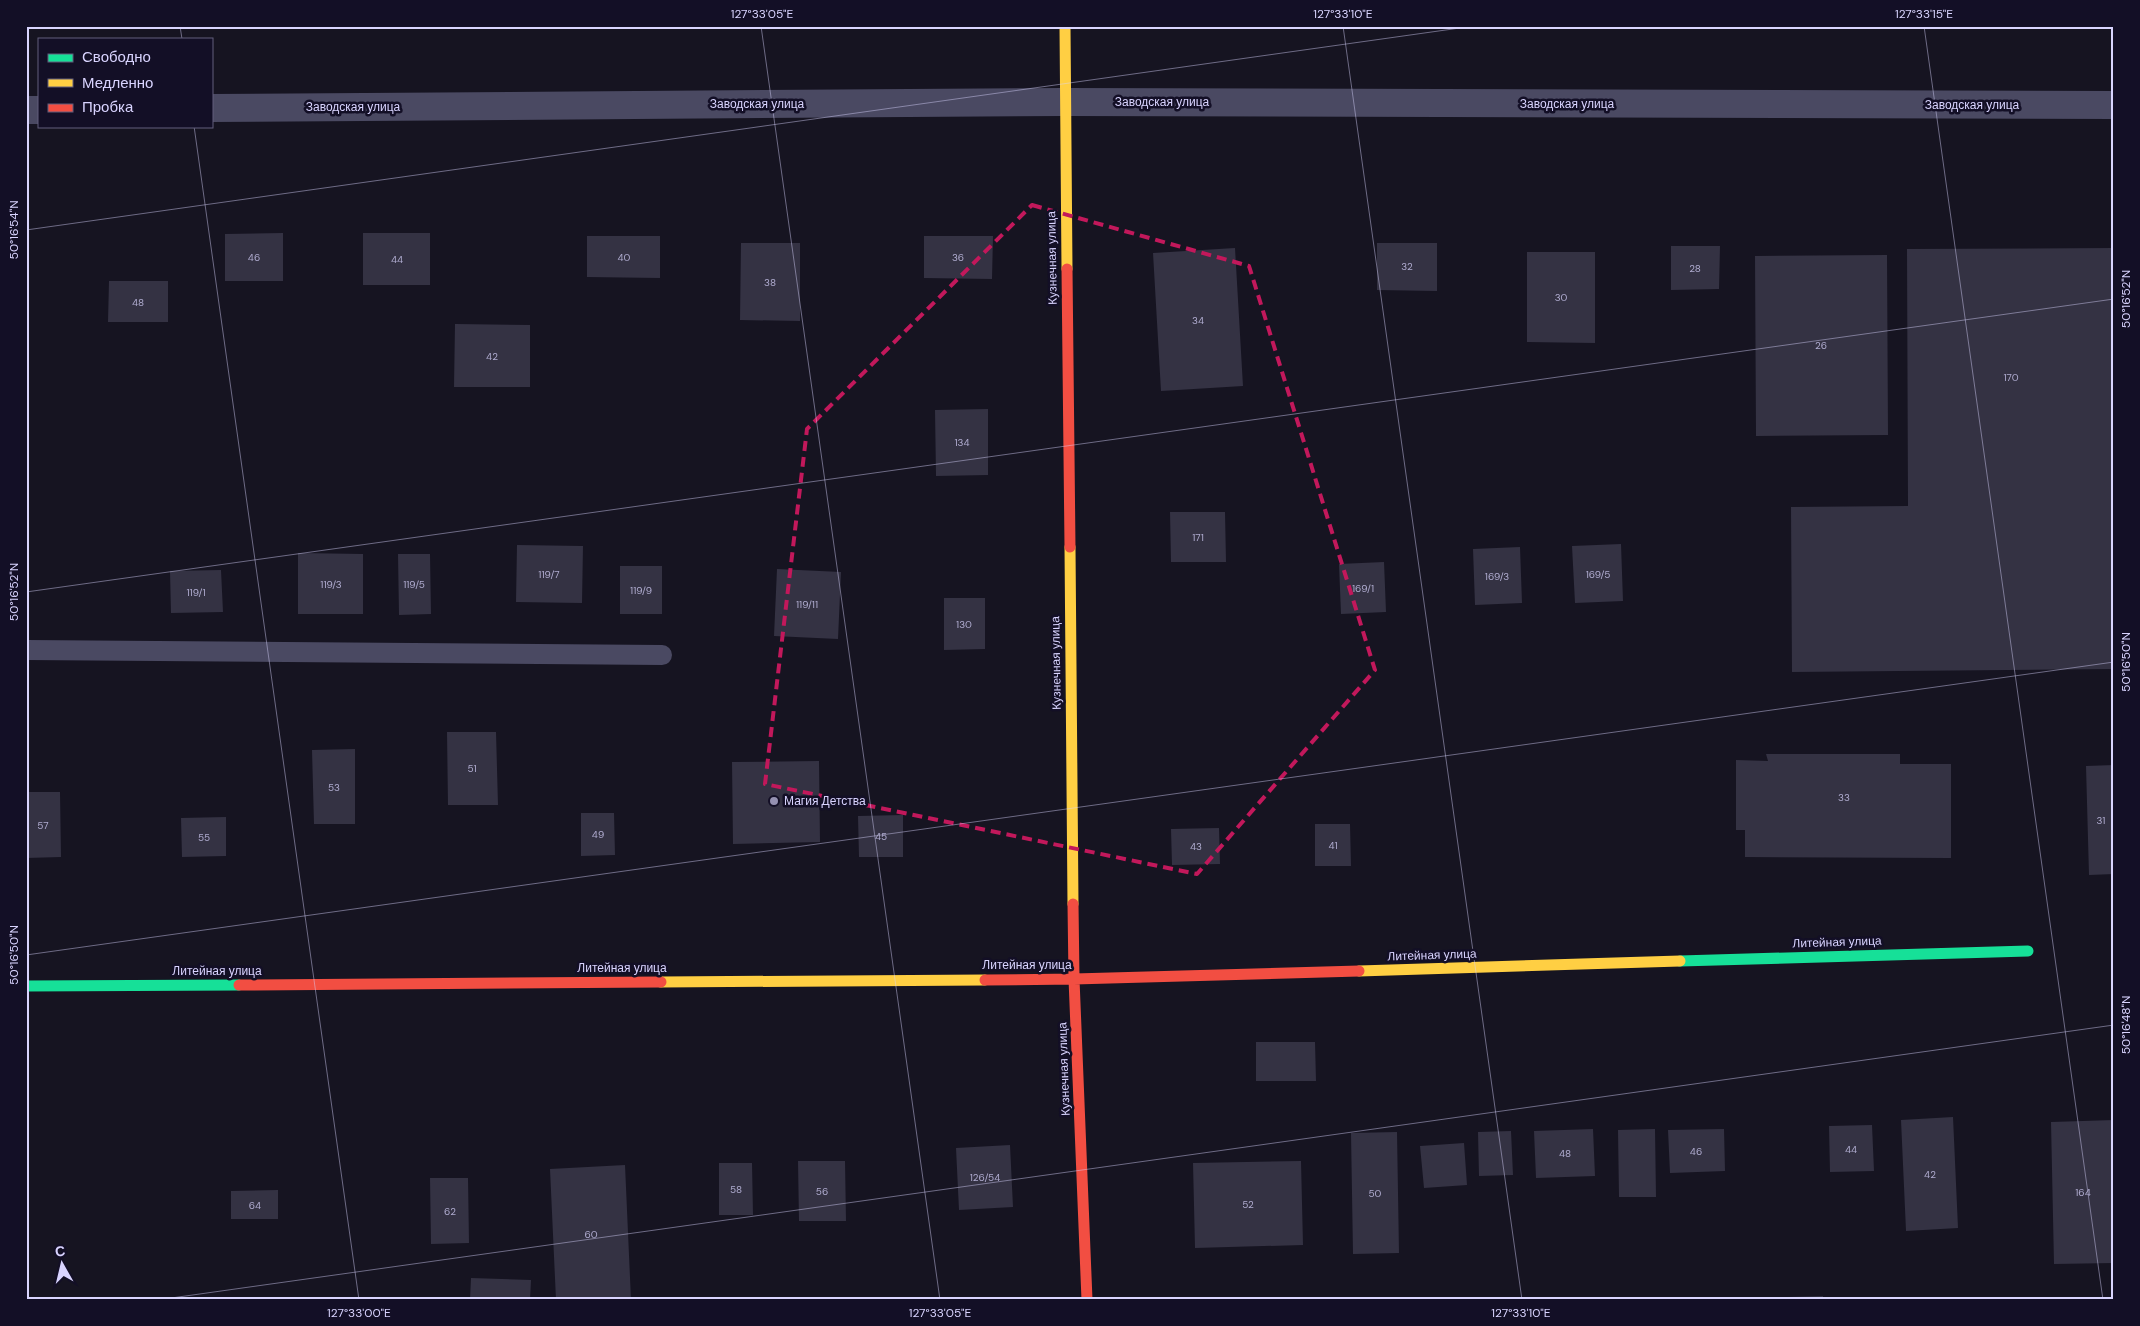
<svg xmlns="http://www.w3.org/2000/svg" width="2140" height="1326" font-family="'DM Sans',sans-serif">
<style>
.building{fill:#343243}
.lines{fill:none;stroke-linecap:round;stroke-linejoin:round}
.lane{stroke:#4a4962;stroke-width:20}
.street{stroke:#4a4962;stroke-width:28}
.fast{stroke:#16e098;stroke-width:11}
.slow{stroke:#ffcf43;stroke-width:11}
.jam{stroke:#f24e42;stroke-width:11}
.marked{fill:none;stroke:#c2185b;stroke-width:4;stroke-dasharray:10 6;stroke-linejoin:round}
.ticks{fill:none;stroke:#d9d4ff;stroke-width:1;stroke-opacity:0.45}
.poi-dot{fill:#9591b1;stroke:#130f26;stroke-width:2}
.labels{text-anchor:middle;dominant-baseline:central;stroke-width:5;stroke-linejoin:round;paint-order:stroke}
.number-label{font-size:10px;fill:#b0acd0}
.street-label{font-size:12px;fill:#d9d4ff;stroke:#130f26}
.poi-label{font-size:12px;fill:#d9d4ff;stroke:#130f26;text-anchor:start}
.neatline{fill:none;stroke:#d9d4ff;stroke-width:2}
.ticks-label{font-size:12px;text-anchor:middle;fill:#d9d4ff}
</style>
<rect width="100%" height="100%" fill="#161421"/>
<path class="building" d="M283 233V281H225V234Z
M363 233H430V285H363Z
M587 236H660V278L587 277Z
M924 236H993L992 279 924 278Z
M741 243H800V321L740 320Z
M1377 243H1437V291L1377 290Z
M1671 246H1720L1719 289 1671 290Z
M1235 248 1243 386 1161 391 1153 253Z
M2114 248V669L1792 672 1791 507 1908 506 1907 249Z
M1527 252H1595V343L1527 342Z
M1887 255 1888 435 1756 436 1755 256Z
M109 281H168V322H108Z
M455 324 530 325V387H454Z
M988 409V475L936 476 935 410Z
M1170 512H1225L1226 562H1171Z
M1621 544 1623 601 1575 603 1572 546Z
M517 545 583 546 582 603 516 602Z
M1520 547 1522 603 1475 605 1473 549Z
M298 553 363 554V614H298Z
M398 554H430L431 614 399 615Z
M1384 562 1386 612 1341 614 1339 564Z
M620 566H662V614H620Z
M777 569 841 572 838 639 774 636Z
M221 570 223 612 171 613 170 571Z
M944 598H985V649L944 650Z
M447 732H496L498 805H448Z
M355 749V824H314L312 750Z
M1766 754H1900V764H1951V858L1745 857V830H1736V760L1768 761Z
M819 761 820 842 733 844 732 762Z
M2114 765V874L2089 875 2086 766Z
M26 792H60L61 857 26 858Z
M581 813H614L615 855 581 856Z
M903 815V857H859L858 816Z
M226 817V856L182 857 181 818Z
M1315 824H1350L1351 866H1315Z
M1219 828 1220 864 1172 865 1171 829Z
M1256 1042H1315L1316 1081H1256Z
M1953 1117 1958 1228 1906 1231 1901 1120Z
M2114 1120V1263L2054 1264 2051 1122Z
M1872 1125 1874 1171 1830 1172 1829 1126Z
M1593 1129 1595 1176 1536 1178 1534 1131Z
M1655 1129 1656 1197H1619L1618 1130Z
M1724 1129 1725 1171 1670 1173 1668 1130Z
M1511 1131 1513 1175 1479 1176 1478 1132Z
M1397 1132 1399 1253 1353 1254 1351 1133Z
M1464 1143 1467 1185 1424 1188 1420 1146Z
M1010 1145 1013 1207 959 1210 956 1148Z
M798 1161H845L846 1221H799Z
M1301 1161 1303 1245 1195 1248 1193 1163Z
M719 1163H752L753 1215H719Z
M625 1165 631 1300H556L550 1169Z
M430 1178H468L469 1243 431 1244Z
M278 1190V1219H231V1191Z
M471 1278 531 1280 530 1300H470Z
M1823 1296V1300H1755V1298Z"/>
<g class="lines">
<path class="lane" d="M26 650 662 655"/>
<path class="street" d="M211 108 1064 102 2114 105
M26 110H39"/>
<path class="fast" d="M1680 961 2028 951
M26 986 239 985"/>
<path class="slow" d="M1065 26 1067 269
M1070 547 1073 904
M1359 971 1680 961
M661 982 985 980"/>
<path class="jam" d="M1067 269 1070 547
M1073 904 1074 979 1087 1300
M985 980 1074 979 1359 971
M239 985 661 982"/>
</g>
<path class="marked" d="M1032 205 1249 266 1375 670 1197 874 765 784 807 429Z"/>
<path class="ticks" d="M180 26 182 39M761 26 940 1300M1343 26 1522 1300M1924 26 2103 1300M194 126 359 1300M26 230 1474 26M26 592 2114 299M26 955 2114 662M157 1300 2114 1025"/>
<circle class="poi-dot" cx="774" cy="801" r="5"/>
<g class="labels">
<g class="number-label">
<text x="254" y="257">46</text>
<text x="624" y="257">40</text>
<text x="958" y="257">36</text>
<text x="397" y="259">44</text>
<text x="1407" y="266">32</text>
<text x="1695" y="268">28</text>
<text x="770" y="282">38</text>
<text x="1561" y="297">30</text>
<text x="138" y="302">48</text>
<text x="1198" y="320">34</text>
<text x="1821" y="345">26</text>
<text x="492" y="356">42</text>
<text x="2011" y="377">170</text>
<text x="962" y="442">134</text>
<text x="1198" y="537">171</text>
<text x="549" y="574">119/7</text>
<text x="1598" y="574">169/5</text>
<text x="1497" y="576">169/3</text>
<text x="331" y="584">119/3</text>
<text x="414" y="584">119/5</text>
<text x="1363" y="588">169/1</text>
<text x="641" y="590">119/9</text>
<text x="196" y="592">119/1</text>
<text x="807" y="604">119/11</text>
<text x="964" y="624">130</text>
<text x="472" y="768">51</text>
<text x="334" y="787">53</text>
<text x="1844" y="797">33</text>
<text x="2101" y="820">31</text>
<text x="43" y="825">57</text>
<text x="598" y="834">49</text>
<text x="881" y="836">45</text>
<text x="204" y="837">55</text>
<text x="1333" y="845">41</text>
<text x="1196" y="846">43</text>
<text x="1851" y="1149">44</text>
<text x="1696" y="1151">46</text>
<text x="1565" y="1153">48</text>
<text x="1930" y="1174">42</text>
<text x="985" y="1177">126/54</text>
<text x="736" y="1189">58</text>
<text x="822" y="1191">56</text>
<text x="2083" y="1192">164</text>
<text x="1375" y="1193">50</text>
<text x="1248" y="1204">52</text>
<text x="255" y="1205">64</text>
<text x="450" y="1211">62</text>
<text x="591" y="1234">60</text>
</g>
<g class="street-label">
<text x="1162" y="102">Заводская улица</text>
<text x="757" y="104">Заводская улица</text>
<text x="1567" y="104">Заводская улица</text>
<text x="1972" y="105">Заводская улица</text>
<text x="353" y="107">Заводская улица</text>
<text transform="translate(1052 258) rotate(-91)">Кузнечная улица</text>
<text transform="translate(1056 663) rotate(-91)">Кузнечная улица</text>
<text transform="translate(1837 942) rotate(-2)">Литейная улица</text>
<text transform="translate(1432 955) rotate(-2)">Литейная улица</text>
<text x="1027" y="965">Литейная улица</text>
<text x="622" y="968">Литейная улица</text>
<text x="217" y="971">Литейная улица</text>
<text transform="translate(1064 1069) rotate(-92)">Кузнечная улица</text>
</g>
<g class="poi-label">
<text x="784" y="801">Магия Детства</text>
</g>
</g>
<rect width="2140" height="1326" fill="none" stroke="#130f26" stroke-width="55"/>
<rect x="38" y="38" width="175" height="90" fill="#130f26" stroke="#625e7d"/>
<rect x="48" y="54" width="25" height="8" fill="#16e098" stroke="#625e7d"/>
<text x="82" y="62" font-size="15" fill="#d9d4ff">Свободно</text>
<rect x="48" y="79" width="25" height="8" fill="#ffcf43" stroke="#625e7d"/>
<text x="82" y="88" font-size="15" fill="#d9d4ff">Медленно</text>
<rect x="48" y="104" width="25" height="8" fill="#f24e42" stroke="#625e7d"/>
<text x="82" y="112" font-size="15" fill="#d9d4ff">Пробка</text>
<g transform="translate(62 1264) rotate(352)" stroke="#130f26" stroke-width="4" paint-order="stroke">
<path d="M0-4L9 19L0 12L-9 19Z" fill="#d9d4ff"/>
<text y="-8" font-size="14" font-weight="bold" text-anchor="middle" fill="#d9d4ff">С</text>
</g>
<rect x="28" y="28" width="2084" height="1270" class="neatline"/>
<g class="ticks-label">
<text x="762" y="18">127°33'05"E</text>
<text x="1343" y="18">127°33'10"E</text>
<text x="1924" y="18">127°33'15"E</text>
<text transform="translate(14 230) rotate(-90)" y="4">50°16'54"N</text>
<text transform="translate(2126 299) rotate(-90)" y="4">50°16'52"N</text>
<text transform="translate(14 592) rotate(-90)" y="4">50°16'52"N</text>
<text transform="translate(2126 662) rotate(-90)" y="4">50°16'50"N</text>
<text transform="translate(14 955) rotate(-90)" y="4">50°16'50"N</text>
<text transform="translate(2126 1025) rotate(-90)" y="4">50°16'48"N</text>
<text x="359" y="1317">127°33'00"E</text>
<text x="940" y="1317">127°33'05"E</text>
<text x="1521" y="1317">127°33'10"E</text>
</g>
</svg>
